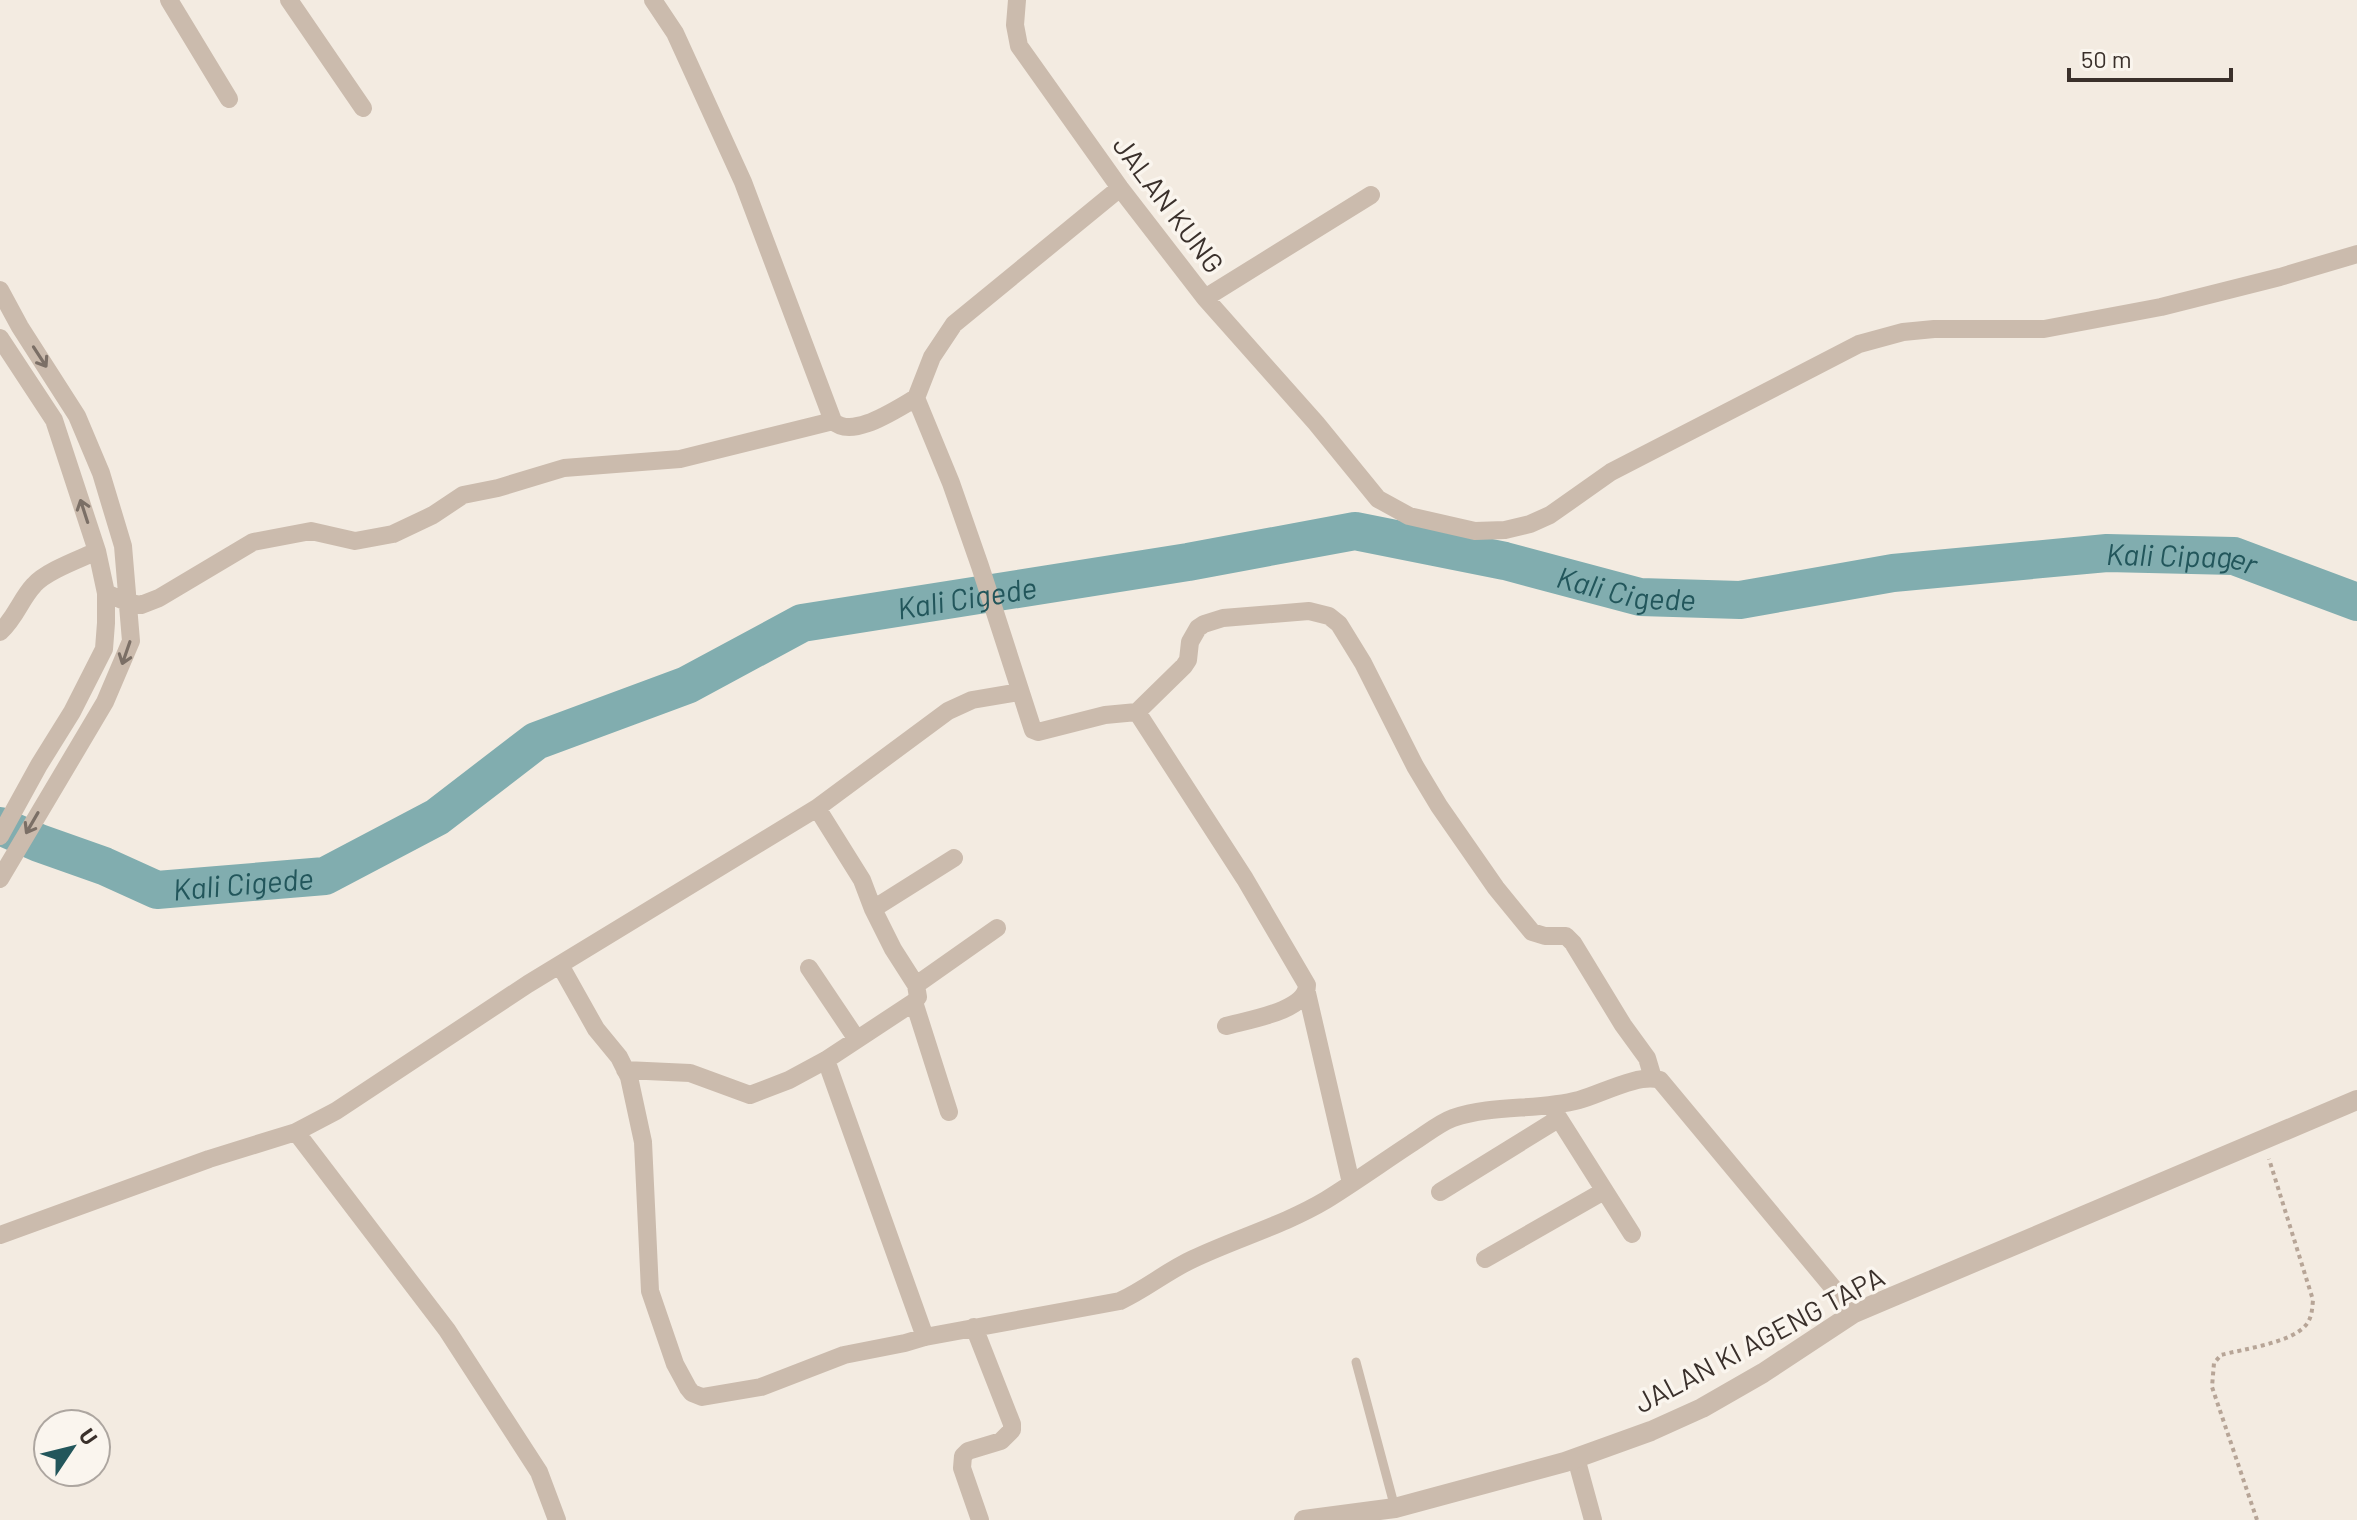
<svg xmlns="http://www.w3.org/2000/svg" width="2357" height="1520" font-family="Barlow,sans-serif">
<style>
.lines{fill:none;stroke-linecap:round;stroke-linejoin:round}
.river{stroke:#81adaf;stroke-width:38}
.path{stroke:#b7a597;stroke-width:4;stroke-dasharray:4 4;stroke-linecap:butt}
.service{stroke:#cbbbad;stroke-width:9}
.minor{stroke:#cbbbad;stroke-width:18}
.tertiary{stroke:#cbbbad;stroke-width:20}
.oneway{stroke:#7b6f66}
.labels{text-anchor:middle;dominant-baseline:central;stroke-width:7;stroke-linejoin:round;paint-order:stroke}
.street-label{font-size:28px;fill:#3a302b;stroke:#faf5ee}
.water-label{font-size:30px;font-style:italic;fill:#22565b;stroke:#faf5ee}
</style>
<rect width="100%" height="100%" fill="#f3ebe1"/>
<g class="lines">
<path class="river" id="s1" d="M0 826 39 843 104 866 157 890 325 876 437 817 536 741 687 685 802 623 1188 562 1355 531 1505 561 1640 597 1740 600 1893 573 2107 553 2234 556 2357 602"/>
<path class="path" d="M2257 1520 2212 1387 2214 1363 2221 1355C2243 1349 2291 1343 2306 1325 2312 1317 2312 1310 2313 1300L2269 1159"/>
<path class="service" d="M1356 1362 1395 1508"/>
<path class="minor" d="M169 0 229 99
M289 0 363 108
M653 0 675 33 743 182 833 421C852 440 896 409 916 398
M1017 0 1015 25 1019 46 1120 188 1205 298 1316 423 1378 499 1409 516 1475 531 1505 530 1530 524 1550 515 1611 472 1859 344 1903 332 1934 329H2044L2161 307 2280 277 2357 254
M1120 188 954 324 932 357 916 398 951 483 980 566 1033 730 1038 732 1105 715 1137 712 1184 666 1188 660 1190 642 1198 628 1204 624 1223 618 1309 611 1329 616 1339 624 1363 663 1415 766 1439 806 1496 888 1532 932 1545 936H1566L1573 943 1623 1025 1647 1058 1653 1078
M0 290 20 327 77 416 101 473 123 546 131 641 105 702 0 879
M1205 298 1371 195
M0 338 54 420 97 551 106 593V623L104 649 72 712 39 765 0 836
M106 593 129 603 141 605 159 598 253 542 311 531 355 541 393 534 433 515 463 495 498 488 564 468 680 459 833 421
M0 632C17 616 20 600 34 585 46 571 80 559 97 551
M1137 712 1245 879 1307 985C1307 1011 1247 1020 1226 1026
M817 808 862 880 873 909 893 949 916 985
M873 909 954 858
M560 965 596 1029 619 1057 629 1077 643 1142 650 1291 675 1364 688 1388 692 1393 702 1397 761 1387 844 1355 905 1343 925 1337 1120 1301C1146 1289 1167 1271 1193 1259 1237 1238 1284 1225 1326 1200 1355 1182 1383 1162 1412 1143 1425 1135 1439 1123 1453 1118 1494 1104 1537 1111 1579 1100 1601 1094 1639 1073 1660 1080L1854 1313
M809 968 856 1038
M1307 993 1351 1183
M914 1002 949 1112
M826 1060 925 1337
M625 1070 690 1073 750 1095 789 1080 826 1060 914 1002 918 997 916 985 997 928
M1551 1106 1632 1234
M296 1132 447 1330 539 1472 557 1520
M1440 1192 1558 1119
M0 1235 209 1159 296 1132 336 1111 528 984 817 808 948 711 972 700 1019 692
M1485 1259 1604 1191
M974 1327 1012 1424V1430L1001 1441 968 1451 963 1456 962 1468 980 1520
M1576 1458 1593 1520"/>
<path class="tertiary" d="M1304 1520 1395 1508 1565 1462 1651 1431 1702 1408 1763 1373 1854 1313 2357 1100"/>
</g>
<defs><path id="oneway-shaft" d="M-6 0H5M1.5-3L5.5 0L1.5 3" fill="none" stroke-width="1.6" stroke-linecap="round" stroke-linejoin="round" transform="scale(2)"/></defs>
<g class="oneway">
<use href="#oneway-shaft" transform="translate(40 357) rotate(57)"/>
<use href="#oneway-shaft" transform="translate(84 511) rotate(-108)"/>
<use href="#oneway-shaft" transform="translate(126 653) rotate(109)"/>
<use href="#oneway-shaft" transform="translate(32 823) rotate(120)"/>
</g>
<g class="labels">
<g class="street-label">
<text transform="translate(1169 204) rotate(53)">JALAN KUNG</text>
<text transform="translate(1759 1339) rotate(-28)">JALAN KI AGENG TAPA</text>
</g>
<g class="water-label">
<text stroke="none"><textPath href="#s1" startOffset="2280">Kali Cipager</textPath></text>
<text stroke="none"><textPath href="#s1" startOffset="1720">Kali Cigede</textPath></text>
<text stroke="none"><textPath href="#s1" startOffset="1048">Kali Cigede</textPath></text>
<text stroke="none"><textPath href="#s1" startOffset="256">Kali Cigede</textPath></text>
</g>
</g>
<g transform="translate(72 1448) rotate(55)"><circle r="38" fill="#faf5ee" stroke="#ada6a0" stroke-width="2"/>
<path d="M0-6L14 30L0 20L-14 30Z" fill="#22565b"/>
<text y="-12" font-size="22" font-weight="bold" text-anchor="middle" fill="#3a302b">U</text>
</g>
<path d="M2069 68v12h162v-12" fill="none" stroke="#3a302b" stroke-width="4"/>
<text x="2081" y="68" font-size="24" fill="#3a302b" stroke="#faf5ee" stroke-width="6" paint-order="stroke">50 m</text>
</svg>
